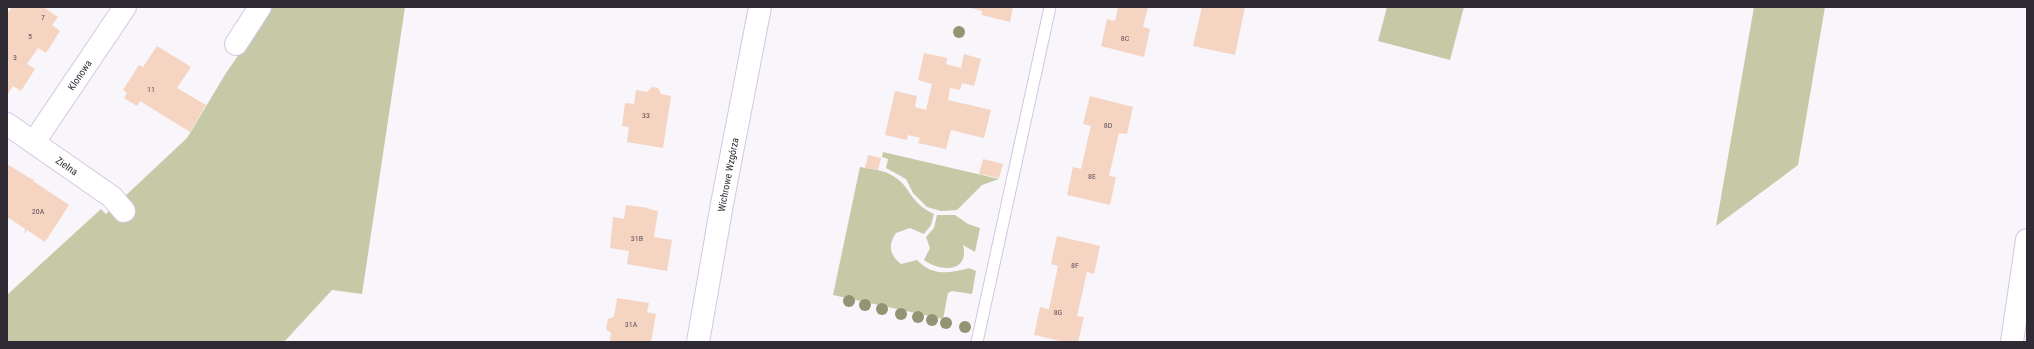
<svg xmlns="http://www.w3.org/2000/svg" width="2034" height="349" font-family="'Roboto Condensed',sans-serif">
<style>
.green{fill:#c6c9a6}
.building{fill:#f5d4c2}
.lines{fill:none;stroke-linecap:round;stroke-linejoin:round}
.service-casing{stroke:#d5c5e3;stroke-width:13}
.minor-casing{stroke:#d5c5e3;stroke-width:24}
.tertiary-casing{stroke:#d5c5e3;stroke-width:24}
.service{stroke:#fff;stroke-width:11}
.minor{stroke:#fff;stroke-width:22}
.tertiary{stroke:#fff;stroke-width:22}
.tree{fill:#949474}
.labels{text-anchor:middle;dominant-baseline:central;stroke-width:3;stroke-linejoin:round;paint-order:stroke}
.number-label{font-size:8px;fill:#615458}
.street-label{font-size:10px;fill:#302a35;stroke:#fff}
</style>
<rect width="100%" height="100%" fill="#f8f5fb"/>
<path class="green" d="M272 7H405L362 294 332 290 284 342H7V295L101 209 106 214 187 138 226 73Z
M1387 7H1464L1450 60 1378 41Z
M1754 7H1825L1798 165 1716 226Z
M883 152 999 179 982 185 957 210 941 211 927 207 913 193 906 179 886 168 888 159 882 157Z
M860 167C871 169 884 170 893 176 911 186 909 203 934 214L931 225 924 234 910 228 896 233C888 244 889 255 901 264L917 260C933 277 950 273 969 268L976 271 972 294 952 291 948 293 943 319 833 295Z
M937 215H955L968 224 980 228 975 252 963 245C970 273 940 272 924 260L930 248 926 237 934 228Z"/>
<path class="building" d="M12 7H43L58 17 52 25 60 31 46 53 38 48 27 64 35 69 21 91 13 86 7 95V14Z
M967 7H1013L1010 22 982 15V11Z
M1118 7H1148L1143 27 1150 29 1144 57 1101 46 1107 19 1115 21Z
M1202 7H1245L1235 55 1193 46Z
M157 46 191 67 177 88 206 105 190 132 140 101 137 106 124 98 127 93 123 90 139 65 143 67Z
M924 53 947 58 946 64 961 68 964 54 981 59 974 86 962 83 960 90 950 88 948 100 991 110 984 138 951 130 946 149 918 143 920 138 908 135 907 140 885 135 895 91 917 96 915 107 926 110 932 84 918 80Z
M652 87 658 88 661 94 671 96 663 148 627 142 629 127 622 126 625 103 634 104 636 90 647 92Z
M1090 96 1133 107 1127 134 1119 133 1109 176 1116 177 1110 205 1067 195 1073 167 1081 169 1086 147 1091 126 1083 124Z
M868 155 881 158 878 170 865 168Z
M983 159 1003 164 999 178 979 174Z
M7 164 31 179H34L33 181 69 205 45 242 27 230 24 234 25 229 9 218 7 221Z
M626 205 649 208 648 209 658 211 654 237 672 240 667 271 627 264 629 251 610 248 613 217 624 219Z
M1057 236 1100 246 1094 274 1087 272 1077 316 1084 317 1078 342H1065L1034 335 1040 307 1049 309 1058 266 1051 264Z
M617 298 649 303 647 312 656 314 651 342H610L611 333 606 329 608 319 614 317Z"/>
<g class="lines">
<g class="service-casing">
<path id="service" d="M977 342 1050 7"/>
</g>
<g class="minor-casing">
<g id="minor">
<path d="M236 44 260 7"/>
<path id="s1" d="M7 124 112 197 124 211"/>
<path id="s2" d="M34 142 125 7"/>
<path id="s3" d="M698 342 722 204 760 7"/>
</g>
</g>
<g class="tertiary-casing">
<path id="tertiary" d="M2012 342 2027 240"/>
</g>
<use href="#service" class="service"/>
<use href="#minor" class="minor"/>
<use href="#tertiary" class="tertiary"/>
</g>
<g class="tree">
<circle cx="959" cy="32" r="6"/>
<circle cx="849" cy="301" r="6"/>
<circle cx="865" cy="305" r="6"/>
<circle cx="882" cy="309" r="6"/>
<circle cx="901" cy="314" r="6"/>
<circle cx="918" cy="317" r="6"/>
<circle cx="932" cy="320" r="6"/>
<circle cx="946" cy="323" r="6"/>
<circle cx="965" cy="327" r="6"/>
</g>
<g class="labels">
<g class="number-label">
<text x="43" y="17">7</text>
<text x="30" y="36">5</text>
<text x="1125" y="38">8C</text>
<text x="15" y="57">3</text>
<text x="151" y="89">11</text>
<text x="646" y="115">33</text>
<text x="1108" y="125">8D</text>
<text x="1092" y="176">8E</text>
<text x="38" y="211">20A</text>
<text x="637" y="238">31B</text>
<text x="1075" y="265">8F</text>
<text x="1058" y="312">8G</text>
<text x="631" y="324">31A</text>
</g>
<g class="street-label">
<text stroke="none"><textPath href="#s2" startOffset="81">Klonowa</textPath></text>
<text stroke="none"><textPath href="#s1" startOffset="73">Zielna</textPath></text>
<text stroke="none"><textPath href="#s3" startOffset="170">Wichrowe Wzgórza</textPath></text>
</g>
</g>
<rect width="2034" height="349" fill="none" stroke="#302a35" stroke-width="16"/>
</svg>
